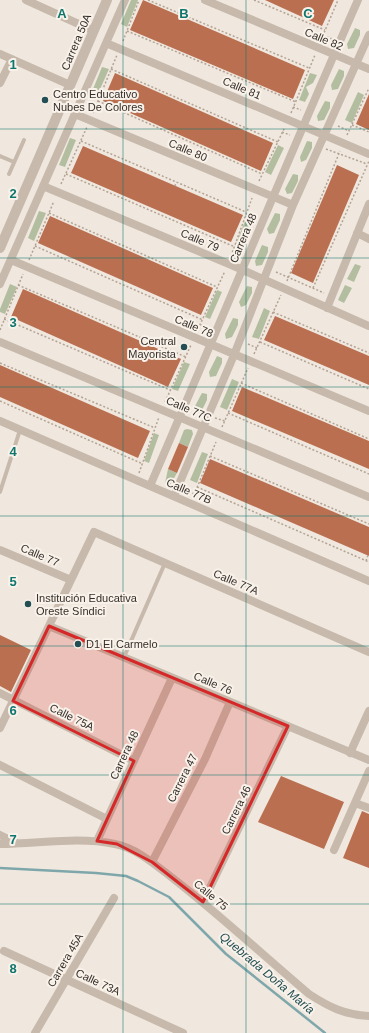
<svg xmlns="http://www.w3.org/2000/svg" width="369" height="1033" font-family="Helvetica,sans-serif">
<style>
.green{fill:#b2be9f}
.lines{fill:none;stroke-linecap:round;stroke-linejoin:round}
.stream{stroke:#7fa7ab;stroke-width:2.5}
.building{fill:#bb6f51}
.path{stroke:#b3a395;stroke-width:1.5;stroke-dasharray:2 2;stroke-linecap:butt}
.service{stroke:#c7b9ab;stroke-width:4}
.minor{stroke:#c7b9ab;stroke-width:8}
.tertiary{stroke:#c7b9ab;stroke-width:10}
.marked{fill:#d62828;fill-opacity:0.2;stroke:#d62828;stroke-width:3;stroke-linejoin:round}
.grid{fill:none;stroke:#0f766e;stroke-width:1;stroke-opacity:0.55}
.poi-dot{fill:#234e53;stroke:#f8f2ea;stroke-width:1.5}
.labels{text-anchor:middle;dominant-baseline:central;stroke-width:4;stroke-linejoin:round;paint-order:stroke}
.street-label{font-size:11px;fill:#362e29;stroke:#f8f2ea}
.poi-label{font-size:11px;fill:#362e29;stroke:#f8f2ea;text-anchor:start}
.water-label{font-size:12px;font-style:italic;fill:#234e53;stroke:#f8f2ea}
.grid-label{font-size:13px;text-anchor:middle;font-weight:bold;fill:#0f766e;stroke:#f8f2ea;stroke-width:4;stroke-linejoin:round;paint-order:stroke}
</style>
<rect width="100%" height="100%" fill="#f0e8de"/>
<path class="green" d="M131 0H138L127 27 121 24Z
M355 28 360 30V35L354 48 348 49 347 44Z
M102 67 109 69 97 96 91 94Z
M339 69 344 71V76L338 89 332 90 331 85Z
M310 73 317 75 313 83 306 87 309 94 305 102 299 100Z
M358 92 364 95 352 123 345 120Z
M325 101 330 102V108L324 120 318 121 317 116Z
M70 138 76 140 65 167 59 165Z
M307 141 312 142V148L306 160 301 162 300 157Z
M278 145 284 148 271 175 265 172Z
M293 174 298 175V181L292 193 287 194 285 189Z
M39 211 46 213 34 241 28 238Z
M275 213 280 214V220L274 233 269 234 267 229Z
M247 216 253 219 243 246 236 244Z
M262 245 268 247V252L262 265 256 266 255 261Z
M355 264 361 266 354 282 347 279Z
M10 284 17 287 5 314 0 312V309Z
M345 285 352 288 344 303 338 300Z
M247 286 252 287V293L246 305 241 307 239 302Z
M217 290 222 292 210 319 205 317Z
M264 308 270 311 259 339 252 337Z
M233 318 238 319V325L232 337 226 339 225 334Z
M217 356 222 358V363L216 376 210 377 209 372Z
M184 362 190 364 178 391 172 389Z
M232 379 239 382 227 410 220 407Z
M202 393 207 394V400L201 412 195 413 194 408Z
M187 429 192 430 193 434 188 447 179 443 184 430Z
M154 433 159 435 149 463 144 461Z
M202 452 208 454 197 483 190 480Z
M168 469 177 473 170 485 165 483Z"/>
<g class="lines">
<path class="stream" d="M0 868 96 873 126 876 138 881 169 897 226 954 325 1033"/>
</g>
<path class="building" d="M143 0 305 70 293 99 130 30Z
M265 0H334L322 26Z
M115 73 273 143 261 171 103 101Z
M369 94V130L356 124Z
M83 146 243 215 231 242 71 173Z
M337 165 359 175 313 283 291 273Z
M50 216 213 288 201 315 38 243Z
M23 289 181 359 168 387 11 317Z
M275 316 369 356V385L264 340Z
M0 365 150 431 138 458 0 397Z
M242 387 369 441V469L232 411Z
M179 443 188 447 177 473 168 469Z
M210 459 369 527V556L200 483Z
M0 635 31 650 11 692 0 686Z
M281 776 344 802 324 849 258 822Z
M362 811 369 814V868L343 858Z"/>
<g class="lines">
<path class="path" d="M148 0 309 68
M254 0 325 30
M127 31 296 102
M323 35 332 39
M321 40 338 0
M123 41 139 0
M111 69 278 142
M98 101 262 174
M293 107 301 110
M93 113 117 55
M291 113 315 55
M352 125 369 132
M338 126 349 131
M282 132 290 135
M347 135 369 88
M81 141 246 212
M326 149 367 164
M66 174 235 247
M259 181 285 127
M61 184 87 127
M175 186 176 182
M49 213 217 287
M35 246 203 320
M233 253 240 256
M231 256 252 198
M29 260 54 201
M276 272 324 293
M287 281 340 151
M18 285 186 357
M313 288 369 161
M273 312 369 353
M4 319 170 390
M201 325 208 328
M198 329 225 271
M0 330 23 274
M260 342 369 389
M248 344 257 348
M254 354 281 295
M0 363 155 428
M241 383 369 439
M167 398 176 402
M0 401 143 464
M165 402 191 345
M228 413 369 474
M215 418 225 421
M222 427 248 368
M210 456 369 524
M139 473 159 417
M197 487 369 562
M185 490 194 494
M194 495 216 442
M366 561 368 555"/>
<path class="service" d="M0 156 14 162
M9 174 24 140
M0 492 20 430
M124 657 165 563"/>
<path class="minor" d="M26 0 94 31
M205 0 369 69
M106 43 369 154
M0 54 70 85
M0 83 12 59
M75 114 293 205
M43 186 229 264 369 326
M357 233 369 239
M11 260 369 411
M0 284 125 0
M327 308 369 204
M0 342 369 497
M0 421 369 581
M150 486C220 324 287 161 358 0
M174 496 234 355 293 205 369 35
M0 550 71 580
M49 626 369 760
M0 693 134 761
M0 728 94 532 369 652
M350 753 369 711
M0 765 107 819
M355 803 369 808
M0 835 17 843
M97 841 172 678
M0 844C38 844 78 836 115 844 137 848 158 867 175 880 221 916 264 956 309 994 329 1007 345 1015 369 1016
M334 850 369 771
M152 862 205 759 230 702
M203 902 288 726
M4 951 183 1033
M35 1033 114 898"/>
<path class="tertiary" d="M0 248 107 0"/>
</g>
<path class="marked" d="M49 626 288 726 203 902 152 862 117 844 97 841 134 761 13 701Z"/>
<path class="grid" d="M123 0V1033M246 0V1033M0 129H369M0 258H369M0 387H369M0 516H369M0 646H369M0 775H369M0 904H369"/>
<g class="poi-dot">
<circle cx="45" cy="100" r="4"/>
<circle cx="184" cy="347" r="4"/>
<circle cx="28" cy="604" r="4"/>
<circle cx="78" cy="644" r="4"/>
</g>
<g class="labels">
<g class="street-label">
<text transform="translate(324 39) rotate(23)">Calle 82</text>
<text transform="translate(76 42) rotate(-67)">Carrera 50A</text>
<text transform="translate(242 88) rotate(23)">Calle 81</text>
<text transform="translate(188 150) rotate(23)">Calle 80</text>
<text transform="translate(243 238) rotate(-67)">Carrera 48</text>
<text transform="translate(200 240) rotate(23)">Calle 79</text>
<text transform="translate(194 326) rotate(23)">Calle 78</text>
<text transform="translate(189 409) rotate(23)">Calle 77C</text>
<text transform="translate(189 491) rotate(23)">Calle 77B</text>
<text transform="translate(40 555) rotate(23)">Calle 77</text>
<text transform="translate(236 582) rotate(23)">Calle 77A</text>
<text transform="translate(213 683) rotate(23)">Calle 76</text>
<text transform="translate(72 717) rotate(26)">Calle 75A</text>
<text transform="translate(124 755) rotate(-65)">Carrera 48</text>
<text transform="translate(182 778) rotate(-63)">Carrera 47</text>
<text transform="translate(236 810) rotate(-64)">Carrera 46</text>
<text transform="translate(211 895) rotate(40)">Calle 75</text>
<text transform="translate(65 960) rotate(-60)">Carrera 45A</text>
<text transform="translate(98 982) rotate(25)">Calle 73A</text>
</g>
<g class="poi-label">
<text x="53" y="94">Centro Educativo<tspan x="53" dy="13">Nubes De Colores</tspan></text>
<text x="176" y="341" text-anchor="end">Central<tspan x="176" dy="13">Mayorista</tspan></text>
<text x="36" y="598">Institución Educativa<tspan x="36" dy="13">Oreste Síndici</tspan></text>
<text x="86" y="644">D1 El Carmelo</text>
</g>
<g class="water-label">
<text transform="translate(267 973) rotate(40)">Quebrada Doña María</text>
</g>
</g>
<g class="grid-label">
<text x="62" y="18">A</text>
<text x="184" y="18">B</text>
<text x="308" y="18">C</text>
<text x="13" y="69">1</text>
<text x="13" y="198">2</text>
<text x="13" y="327">3</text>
<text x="13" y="456">4</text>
<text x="13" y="586">5</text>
<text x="13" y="715">6</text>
<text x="13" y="844">7</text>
<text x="13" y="973">8</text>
</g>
</svg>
